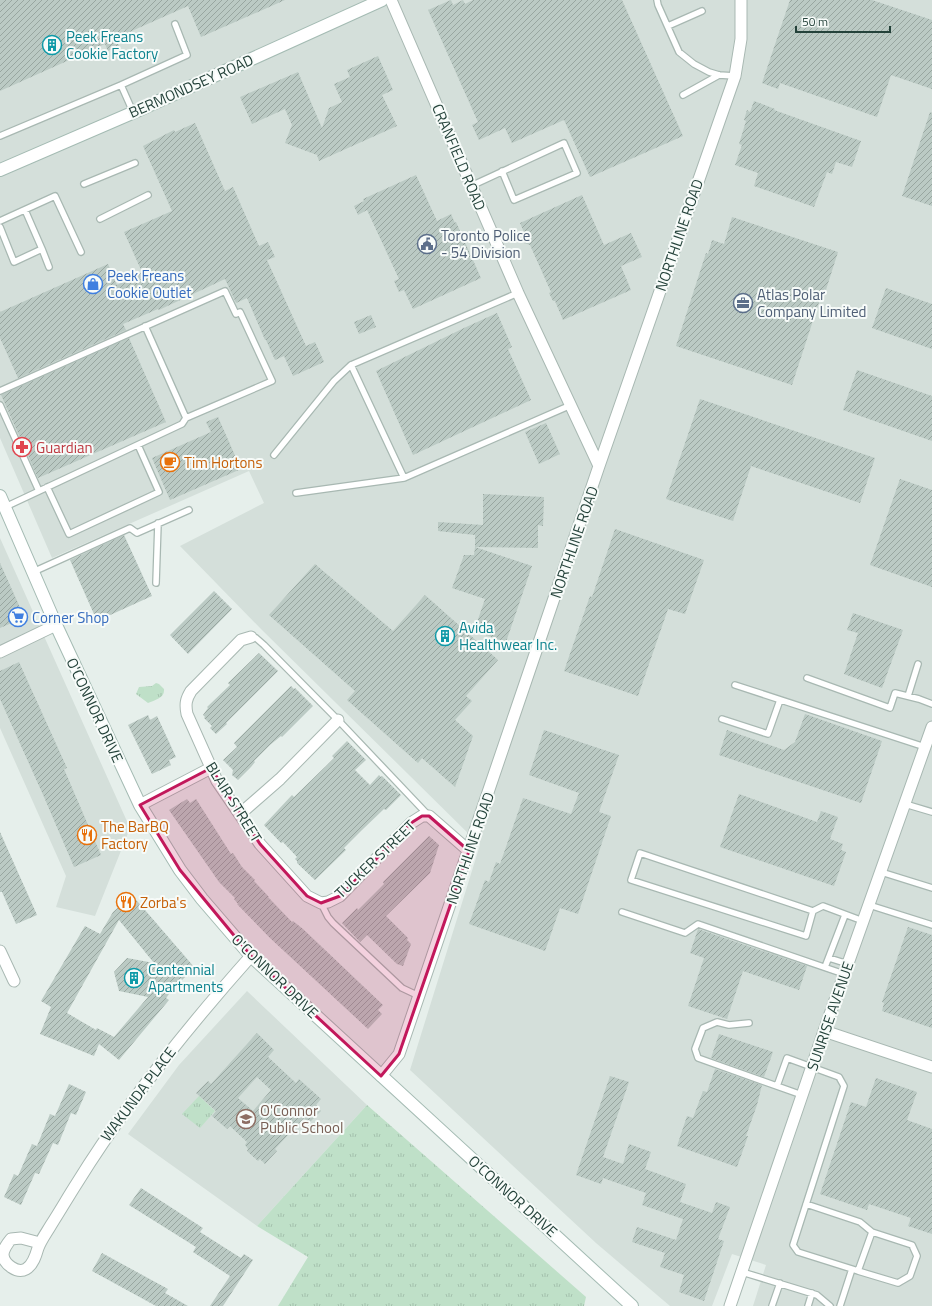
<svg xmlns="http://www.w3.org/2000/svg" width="932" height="1306" font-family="'Titillium Web',sans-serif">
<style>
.built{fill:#d4dfda}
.park{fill:url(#park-tufts)}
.building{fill:url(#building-hatch);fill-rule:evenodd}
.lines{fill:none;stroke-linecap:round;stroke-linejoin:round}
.lane-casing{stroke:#a8b8b2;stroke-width:8}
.street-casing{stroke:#a8b8b2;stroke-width:13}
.secondary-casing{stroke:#a4bbb3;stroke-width:14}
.lane{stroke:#fff;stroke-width:5.5}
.street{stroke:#fff;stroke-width:11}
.secondary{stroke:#fff;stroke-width:12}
.marked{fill:#c2185b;fill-opacity:0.2;stroke:#c2185b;stroke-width:3;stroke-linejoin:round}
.labels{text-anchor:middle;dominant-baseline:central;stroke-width:4;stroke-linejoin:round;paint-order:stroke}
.culture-label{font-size:15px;fill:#0d838f;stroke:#f7fbf9;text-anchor:start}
.street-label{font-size:15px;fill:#24423a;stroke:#f7fbf9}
.service-label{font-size:15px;fill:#4e5e75;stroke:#f7fbf9;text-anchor:start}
.shop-label{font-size:15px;fill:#366cbe;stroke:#f7fbf9;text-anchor:start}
.health-label{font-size:15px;fill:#be3a42;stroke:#f7fbf9;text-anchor:start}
.food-label{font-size:15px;fill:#c56008;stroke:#f7fbf9;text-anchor:start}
.education-label{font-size:15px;fill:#785e54;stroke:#f7fbf9;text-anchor:start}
</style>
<defs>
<pattern id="park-tufts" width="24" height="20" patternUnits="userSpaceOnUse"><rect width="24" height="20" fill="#bfe0c8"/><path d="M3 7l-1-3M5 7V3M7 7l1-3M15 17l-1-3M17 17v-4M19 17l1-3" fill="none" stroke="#a4c1ad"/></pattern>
<pattern id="building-hatch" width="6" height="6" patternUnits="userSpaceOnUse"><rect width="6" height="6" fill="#bbcac4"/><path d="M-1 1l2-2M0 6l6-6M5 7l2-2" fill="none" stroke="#98a6a0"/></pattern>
</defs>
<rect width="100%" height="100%" fill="#e6efeb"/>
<path class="built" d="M0 0H932V1306H753L766 1265 732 1254 712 1306H670L596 1243 410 1070 480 845 261 629 180 546 264 503 249 471 52 558 0 438Z
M0 538 130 828 95 916 56 907 66 876 0 728Z
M247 991 367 1105 257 1226 128 1134 179 1065Z"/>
<path class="park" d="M156 683 159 684 164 689C165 698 155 700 148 703L136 694 139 687 152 686Z
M199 1096 215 1111 200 1128 182 1114Z
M367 1105 586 1297 584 1306H278L308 1257 257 1226Z"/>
<path class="building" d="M0 0H285L201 37 188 6 116 38 119 46 108 51 105 44 0 91Z
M451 0 453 5 463 0 465 4 473 0H622L683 136 590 177 564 120 512 143 505 128 479 140 472 125 478 122 428 10Z
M790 0H872L932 20V89L891 75 877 117 780 83 778 89 762 83Z
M378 56 393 90 382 95 397 126 319 161 317 155 285 143 292 125 285 109 252 124 240 97 298 72 322 128 329 108 342 102 334 84 350 77 347 70Z
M754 101 775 109 774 110 861 141 852 167 836 162 832 174 827 172 814 207 754 186 758 173 735 165 742 145 739 144 746 121 744 120 747 110 750 112Z
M930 112 932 113V206L902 196Z
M195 123 225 191 233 187 259 246 268 242 275 257 267 260 306 346 315 342 324 362 293 376 284 356 275 360 266 340H265L247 298 236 303 225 279 159 310 158 309 123 324 126 330 18 378 0 338V312L108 264 117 285 142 272 124 232 172 211 143 146 174 130 175 132Z
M416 175 437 221 451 214 455 223 456 222 481 278 413 309 404 290 399 292 394 281 399 279 367 210 358 215 354 206 364 201 363 199Z
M582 195 604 245 631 233 642 257 621 266 631 290 563 320 555 301H553L549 293 551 292 530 245 524 243 526 237 520 223Z
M732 217 838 252 825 293H822L792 385 676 346 706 253 708 254 712 240 724 244Z
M886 288 932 304V349L872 328Z
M497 313 512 347 508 349 531 400 413 455 376 371 464 328Z
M371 315 376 327 359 334 354 322Z
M129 338 166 422 38 478 1 395Z
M857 370 932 396V441L843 410Z
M700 399 875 458 860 503 751 466 733 521 666 499Z
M218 417 241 469 170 500 152 458 211 432 206 422Z
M546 423 560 454 539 464 525 432Z
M900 479 932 490V587L870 565Z
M483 494 544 497 543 526 538 525V548L475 547V535L438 531V522L483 525Z
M615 529 704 560 685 614 668 609 638 696 564 671 590 596 592 597Z
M124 535 152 596 97 621 70 560Z
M475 547 532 566 506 642 474 631 485 599 452 588 464 555H474Z
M0 563 23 614 21 619 0 628Z
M315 564 393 631 425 595 498 660 466 696 472 701 455 720 473 736 455 787 422 758 418 763 347 700 355 691 269 615Z
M214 591 232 609 188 654 170 635Z
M853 613 903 630 882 688 844 674 858 633 847 630Z
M259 653 278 671 226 723 227 724 216 734 210 728 212 726 204 718 205 717 203 715 208 708 207 707 230 685 228 683Z
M19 662 67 768 64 769 101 855 74 867 44 797 0 699V671Z
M291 686 294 689 295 688 313 706 282 737 281 736 270 745 254 761 255 762 251 767 238 780 232 775 233 770 223 760 237 747 234 743Z
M805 714 882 741 861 803 719 755 727 730 784 750 795 742Z
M148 715 150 720 157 716 176 757 169 760 171 765 152 774 128 725Z
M544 730 619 755 599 812 611 816 578 914 560 908 545 951 469 924 485 880 489 882 496 862 500 864 523 798 571 814 579 793 529 775Z
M347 741 366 760 355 770 370 785 379 775 381 777 382 776 401 795 386 810 384 809 362 830 344 848 346 850 315 880 297 863V861L295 859 297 857 283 842 281 843 264 825 292 795 294 797 325 767 334 758 332 756Z
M739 794 817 822 821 811 838 817 830 839 843 844 841 850 846 852 834 886 720 847Z
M187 799 190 803 196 799 231 854 233 853 242 867 255 880 254 881 269 897H268L292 922 293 921 303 929 383 1005 378 1010 382 1014 368 1029 270 938 237 904H238L234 899 235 898 219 882 169 810Z
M0 832 37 915 16 924 2 892H0Z
M429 836 439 845 430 873 386 916 408 938 407 940 411 944 403 966 397 964 367 935 360 942 342 923 357 908 358 910 384 884 383 882Z
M132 895 195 968 182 980 181 978 166 998 169 1000 119 1060 99 1044 94 1056 40 1034 51 1007 41 1001 85 926 100 934 113 912ZM119 920 154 963 127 958 114 972 119 991 148 997 114 1037 97 1028 96 1030 67 1013Z
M908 927 932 935V1028L882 1011 884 1003 882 1002Z
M698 929 807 966 799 990 743 971 727 1019 688 1006 704 958 690 953Z
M257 1033 274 1050 268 1057 296 1083 299 1079 321 1099 316 1105 321 1111 309 1123 304 1118 275 1149 277 1151 265 1164 260 1159 258 1161 247 1151 248 1149 245 1145 247 1142 230 1126 227 1129 212 1116 216 1111 196 1093 208 1081 211 1084ZM257 1077 271 1090 253 1111 238 1098Z
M719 1034 773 1052 764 1077 711 1058Z
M715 1069 762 1085 757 1105 746 1136H748L737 1167 677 1146 687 1116 693 1118 703 1091 707 1092Z
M610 1076 629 1082 603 1157 623 1164 629 1144 651 1152 645 1169 686 1184 680 1202 712 1213 716 1202 730 1207 718 1239 724 1241 704 1301 679 1292 684 1275 660 1267 665 1253 632 1242 637 1227 676 1240 683 1219 642 1205 646 1193 603 1178 601 1184 576 1175Z
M876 1078 917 1092 907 1120 932 1129V1234L908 1226 911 1218 869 1204 867 1210 820 1194 851 1102 866 1107Z
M69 1084 86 1092 76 1115 71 1113 58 1145 53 1143 39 1174 35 1173 21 1205 4 1197 14 1174 18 1176 32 1144 37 1146 50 1114 55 1116Z
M141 1188 203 1228 200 1232 241 1258 244 1254 253 1260 223 1306H210L230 1276 193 1252 196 1247 129 1205Z
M102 1253 168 1289 165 1293 188 1306H156L92 1271Z"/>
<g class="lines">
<g class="lane-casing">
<path id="lane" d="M657 0 658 5 679 52 694 64 709 72 719 75 735 76
M668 26 702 11
M683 95 719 75
M133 112 121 85 187 55 175 24
M0 136 121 85
M84 184 135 163
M471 186 564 143 577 173 514 200 502 171
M25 210 42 249
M100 219 148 195
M0 221 55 196 81 252
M0 227 14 262 42 249 49 267
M518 293 351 365 404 478 571 405
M145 326 186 418
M0 391 225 291 236 314 240 312 272 381 186 418 182 424 5 507
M0 405 39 491
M274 455 334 381 351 365
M47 487 69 534 159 492 138 445
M296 493 404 478
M33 572 130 528 137 533 189 510
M156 583 158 523
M251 637 256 638 264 645 338 720 428 815
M807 678 890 708 895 693 919 699 932 704
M735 685 925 747
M908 696 918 664
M722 719 768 734 780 700
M905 804 932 812
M640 853 813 911 806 936 631 880Z
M881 872 932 888
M321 903 328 917 333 923 402 988 419 996
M869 905 932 925
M813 911 823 906 863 921
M622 912 685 933 698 924 844 974
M829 958 848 964
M825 967 845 915
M749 1023 729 1025 717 1022 703 1028 695 1049 698 1058 802 1095
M777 1086 787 1058 839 1077 844 1086 793 1245 798 1252 852 1269
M806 1204 860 1222 872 1232
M742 1272 817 1295 830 1306
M772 1306 780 1283
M808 1306 812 1293
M840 1306 852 1269 858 1271 898 1283 910 1276 917 1256 912 1245 872 1232 858 1271"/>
</g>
<g class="street-casing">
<path id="street" d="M391 0 518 293 599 466
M251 637 241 640 191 691C186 699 185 704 187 714L217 781 260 844 307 896 321 903 328 902 340 896 411 823 422 816H429L469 851
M0 652 56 625
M140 805 211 768
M240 814 280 779 338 720
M0 951 14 981
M824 1031 932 1067
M381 1076 399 1054 599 466 735 76 741 39V0
M40 1243 21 1238 11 1239C7 1244 3 1249 3 1255 4 1264 17 1274 26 1269 33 1265 36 1255 38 1248 41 1240 47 1232 51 1225 60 1211 68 1197 77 1183 127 1102 187 1028 251 956
M730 1306 824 1031 932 727"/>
</g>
<g class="secondary-casing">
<path id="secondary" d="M0 170 139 110 382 0
M0 496 56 625 140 805 180 870 202 899 251 956 632 1306"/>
</g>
<use href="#lane" class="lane"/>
<use href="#street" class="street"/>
<use href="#secondary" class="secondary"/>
</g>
<path class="marked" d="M211 768 260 844 307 896 321 903 340 896 411 823 422 816H429L469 851 399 1054 381 1076 251 956 180 870 140 805Z"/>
<defs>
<g id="building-ring" transform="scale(1)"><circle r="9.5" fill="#f7fbf9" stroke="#0f9aa8" stroke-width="1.5"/><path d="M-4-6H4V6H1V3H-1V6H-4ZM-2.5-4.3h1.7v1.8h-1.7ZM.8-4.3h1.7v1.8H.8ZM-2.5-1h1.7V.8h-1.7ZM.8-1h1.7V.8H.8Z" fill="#0f9aa8"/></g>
<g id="civic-ring" transform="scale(1)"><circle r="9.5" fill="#f7fbf9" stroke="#5c6f8a" stroke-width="1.5"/><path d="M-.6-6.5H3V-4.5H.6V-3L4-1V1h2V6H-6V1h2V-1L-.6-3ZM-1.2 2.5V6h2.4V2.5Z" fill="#5c6f8a"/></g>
<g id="shop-ring" transform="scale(1)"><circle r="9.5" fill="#f7fbf9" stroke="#3f7fe0" stroke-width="1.5"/><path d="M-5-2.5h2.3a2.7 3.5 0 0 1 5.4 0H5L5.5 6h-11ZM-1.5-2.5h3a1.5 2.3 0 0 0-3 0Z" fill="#3f7fe0"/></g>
<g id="office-ring" transform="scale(1)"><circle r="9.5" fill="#f7fbf9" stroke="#5c6f8a" stroke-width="1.5"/><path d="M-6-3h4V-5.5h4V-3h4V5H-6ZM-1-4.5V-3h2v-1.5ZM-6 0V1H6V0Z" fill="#5c6f8a"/></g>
<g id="pharmacy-ring" transform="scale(1)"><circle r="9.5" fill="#f7fbf9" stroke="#e0444e" stroke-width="1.5"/><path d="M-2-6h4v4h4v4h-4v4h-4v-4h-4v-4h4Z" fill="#e0444e"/></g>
<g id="cafe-ring" transform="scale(1)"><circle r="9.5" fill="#f7fbf9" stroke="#e8710a" stroke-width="1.5"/><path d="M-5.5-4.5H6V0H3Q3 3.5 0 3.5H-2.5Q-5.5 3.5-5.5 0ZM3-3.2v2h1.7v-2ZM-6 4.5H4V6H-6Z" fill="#e8710a"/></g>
<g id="supermarket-ring" transform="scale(1)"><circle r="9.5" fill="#f7fbf9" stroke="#3f7fe0" stroke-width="1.5"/><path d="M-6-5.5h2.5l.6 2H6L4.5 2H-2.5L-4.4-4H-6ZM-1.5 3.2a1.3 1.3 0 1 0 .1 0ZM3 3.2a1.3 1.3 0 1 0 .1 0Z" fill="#3f7fe0"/></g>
<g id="restaurant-ring" transform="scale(1)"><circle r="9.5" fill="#f7fbf9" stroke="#e8710a" stroke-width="1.5"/><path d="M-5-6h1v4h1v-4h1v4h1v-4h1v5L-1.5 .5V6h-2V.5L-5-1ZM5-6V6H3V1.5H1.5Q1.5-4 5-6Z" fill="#e8710a"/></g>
<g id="school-ring" transform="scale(1)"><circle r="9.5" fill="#f7fbf9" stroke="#8d6e63" stroke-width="1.5"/><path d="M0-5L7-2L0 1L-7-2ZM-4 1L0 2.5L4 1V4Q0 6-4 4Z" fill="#8d6e63"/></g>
</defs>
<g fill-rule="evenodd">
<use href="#building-ring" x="52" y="45"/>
<use href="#civic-ring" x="427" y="244"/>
<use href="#shop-ring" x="93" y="284"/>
<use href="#office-ring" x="743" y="303"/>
<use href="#pharmacy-ring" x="22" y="447"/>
<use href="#cafe-ring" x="170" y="462"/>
<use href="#supermarket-ring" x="18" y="617"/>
<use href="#building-ring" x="445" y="636"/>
<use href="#restaurant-ring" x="87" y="835"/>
<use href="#restaurant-ring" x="126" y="902"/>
<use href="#building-ring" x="134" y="978"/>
<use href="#school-ring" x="246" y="1119"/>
</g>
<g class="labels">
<g class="culture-label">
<text x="66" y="36">Peek Freans<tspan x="66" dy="17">Cookie Factory</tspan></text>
<text x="459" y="627">Avida<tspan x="459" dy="17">Healthwear Inc.</tspan></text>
<text x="148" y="969">Centennial<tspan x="148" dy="17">Apartments</tspan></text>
</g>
<g class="street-label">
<text transform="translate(191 86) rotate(-24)">BERMONDSEY ROAD</text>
<text transform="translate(459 157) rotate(67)">CRANFIELD ROAD</text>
<text transform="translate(679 235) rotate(-71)">NORTHLINE ROAD</text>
<text transform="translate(574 542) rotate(-71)">NORTHLINE ROAD</text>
<text transform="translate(95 710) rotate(65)">O'CONNOR DRIVE</text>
<text transform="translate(234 802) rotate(58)">BLAIR STREET</text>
<text transform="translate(470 848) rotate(-71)">NORTHLINE ROAD</text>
<text transform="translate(375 859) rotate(-44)">TUCKER STREET</text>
<text transform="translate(275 976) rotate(44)">O'CONNOR DRIVE</text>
<text transform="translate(830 1016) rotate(-71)">SUNRISE AVENUE</text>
<text transform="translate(138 1094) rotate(-53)">WAKUNDA PLACE</text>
<text transform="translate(513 1196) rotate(42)">O'CONNOR DRIVE</text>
</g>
<g class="service-label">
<text x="441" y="235">Toronto Police<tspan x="441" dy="17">- 54 Division</tspan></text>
<text x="757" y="294">Atlas Polar<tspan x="757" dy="17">Company Limited</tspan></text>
</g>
<g class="shop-label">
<text x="107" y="275">Peek Freans<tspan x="107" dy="17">Cookie Outlet</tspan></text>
<text x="32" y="617">Corner Shop</text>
</g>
<g class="health-label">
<text x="36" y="447">Guardian</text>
</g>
<g class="food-label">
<text x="184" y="462">Tim Hortons</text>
<text x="101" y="826">The BarBQ<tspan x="101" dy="17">Factory</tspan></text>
<text x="140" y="902">Zorba's</text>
</g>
<g class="education-label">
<text x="260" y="1110">O'Connor<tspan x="260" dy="17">Public School</tspan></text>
</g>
</g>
<path d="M796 26v6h94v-6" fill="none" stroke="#24423a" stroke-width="2"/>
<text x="802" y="26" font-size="12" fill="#24423a" stroke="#f7fbf9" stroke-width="3" paint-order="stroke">50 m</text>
</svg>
